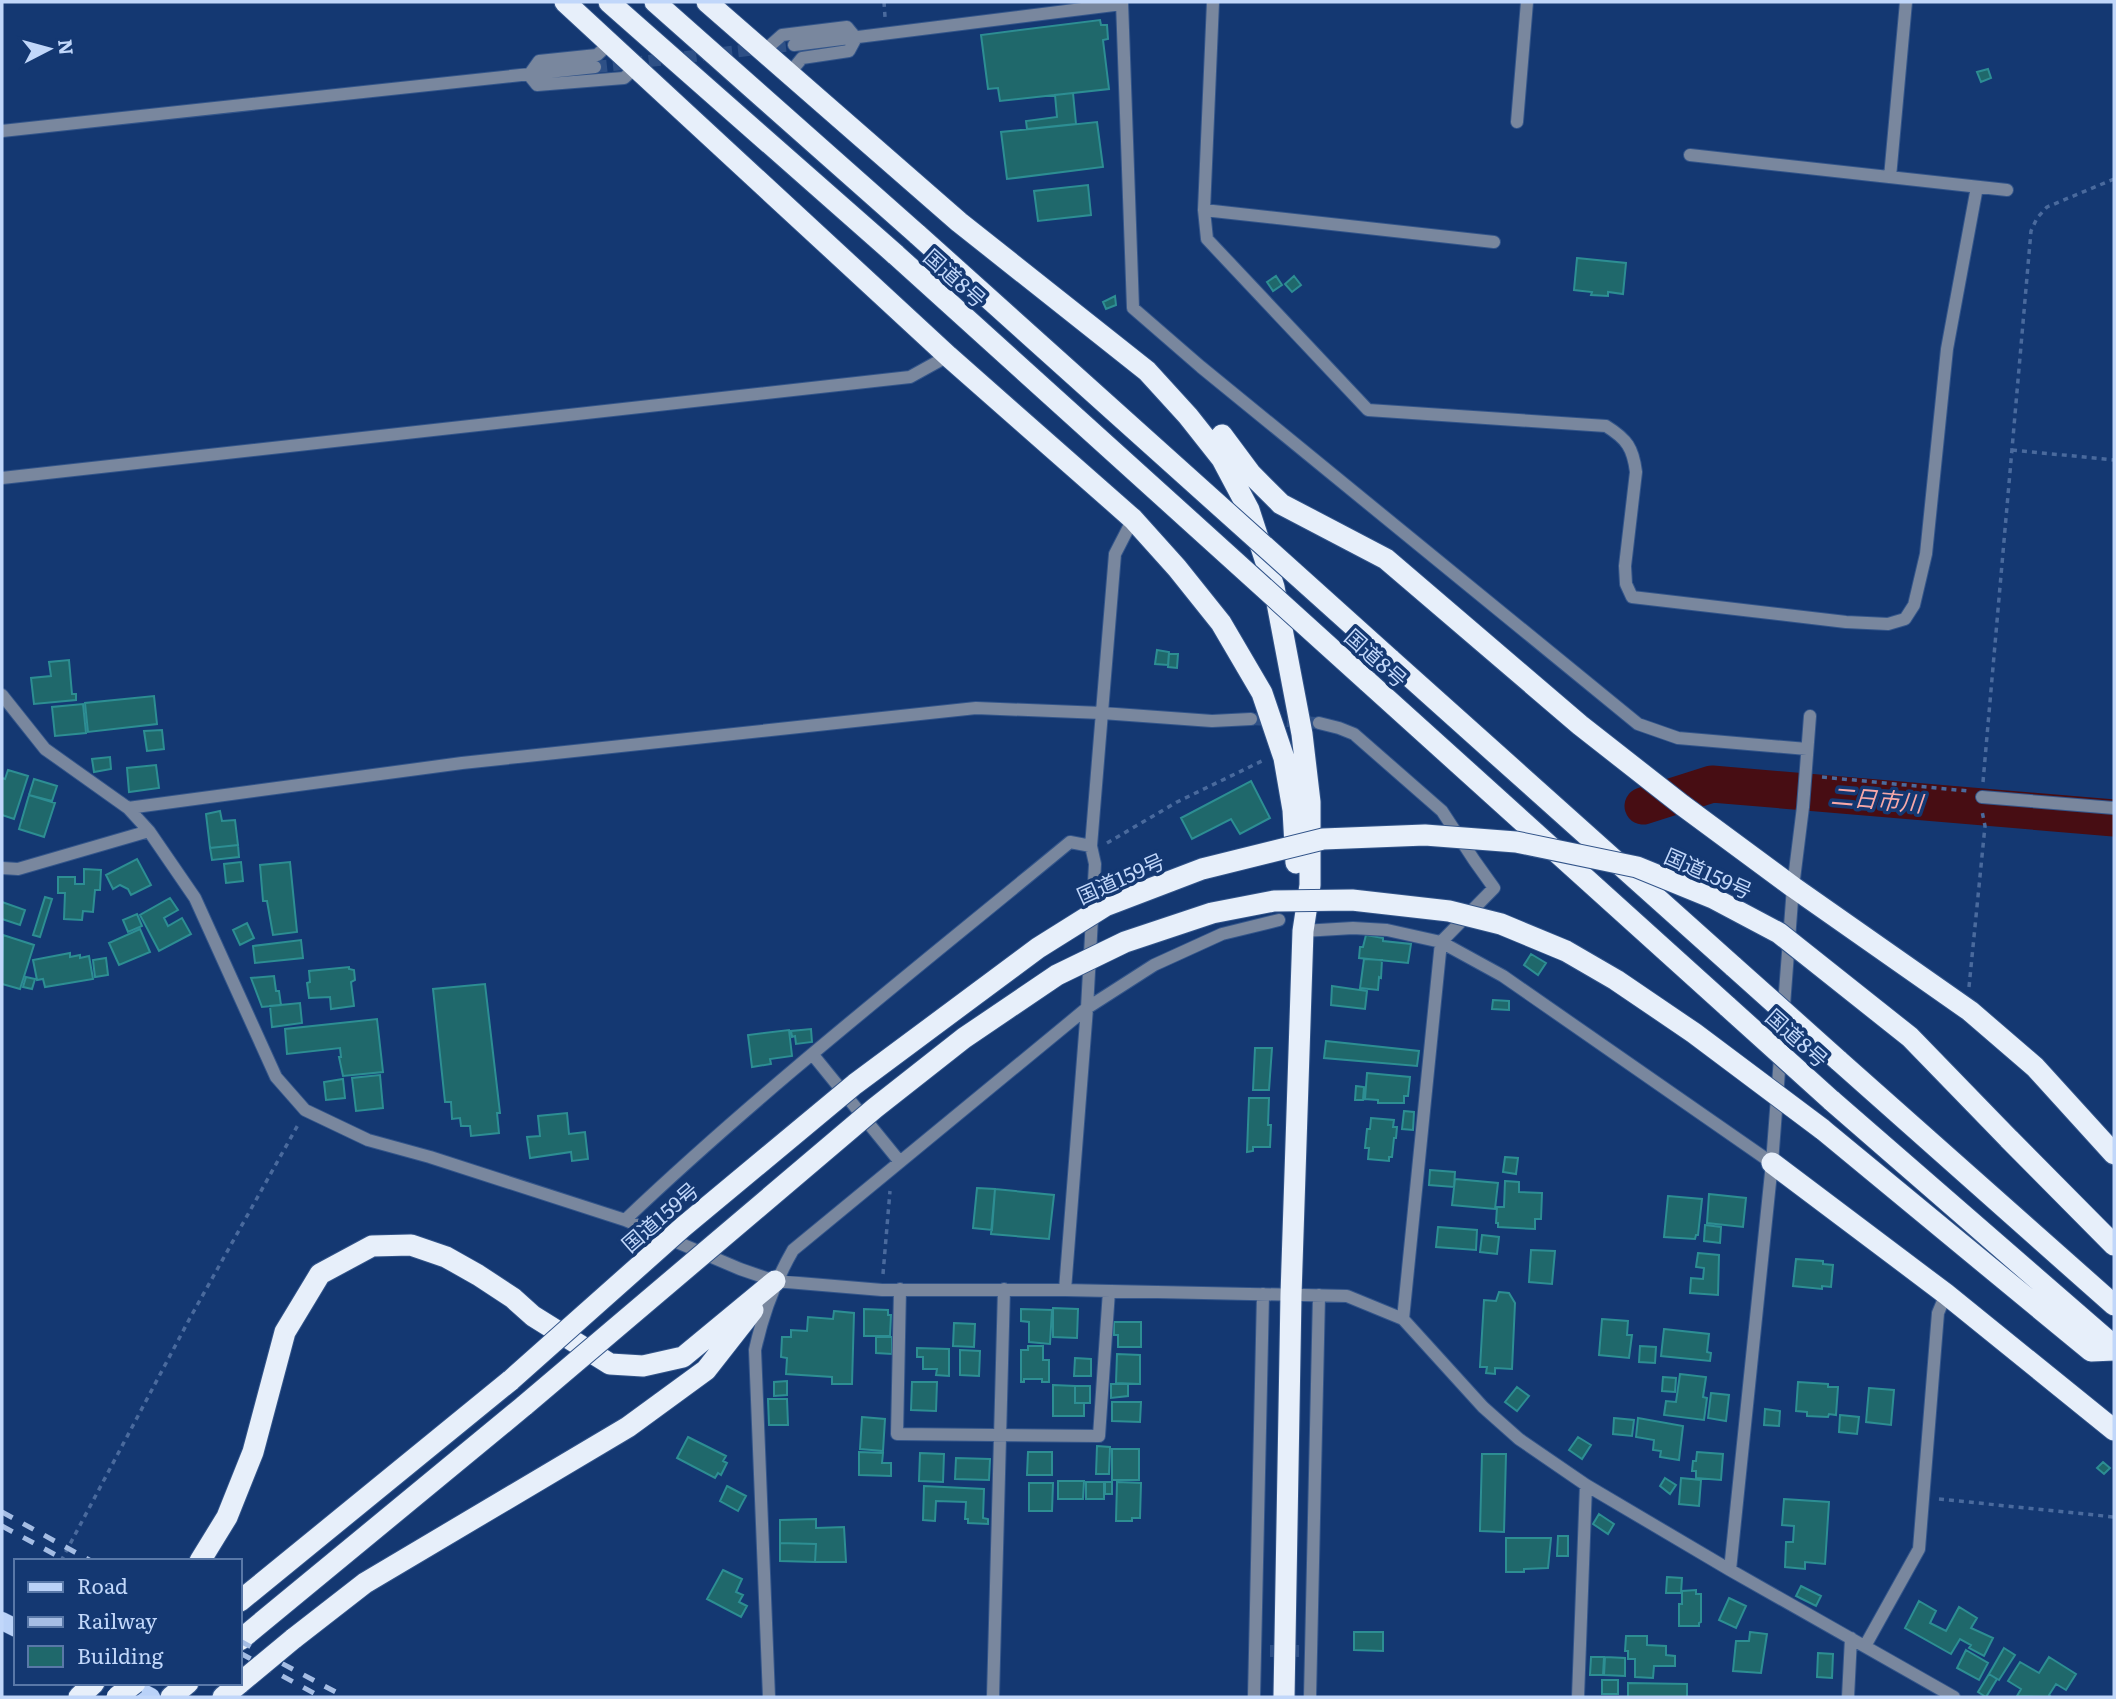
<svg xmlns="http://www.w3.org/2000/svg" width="2116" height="1699" font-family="Literata,'Noto Sans JP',serif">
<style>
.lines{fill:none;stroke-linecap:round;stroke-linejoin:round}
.river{stroke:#470d13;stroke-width:37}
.building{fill:#1f686b;stroke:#2d8e93;stroke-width:2}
.minor-tunnel{stroke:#2e5086;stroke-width:12;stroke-dasharray:12 6;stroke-linecap:butt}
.minor-casing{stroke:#33558a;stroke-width:14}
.major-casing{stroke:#33558a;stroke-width:19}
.highway-casing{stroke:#33558a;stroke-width:23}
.path{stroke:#4a6a9d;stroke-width:3.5;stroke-dasharray:5 5;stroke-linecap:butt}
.minor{stroke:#79879e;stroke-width:12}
.major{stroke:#bad2f8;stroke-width:18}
.highway{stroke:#e7effa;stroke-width:21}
.rail{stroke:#a5bde4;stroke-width:5;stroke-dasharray:12 12;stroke-linecap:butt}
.highway-bridge-casing{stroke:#33558a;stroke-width:23;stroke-linecap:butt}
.highway-bridge{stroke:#e7effa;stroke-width:21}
.labels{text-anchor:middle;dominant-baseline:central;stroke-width:7;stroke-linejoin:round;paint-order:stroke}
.street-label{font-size:21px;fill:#c1d7fa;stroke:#143872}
.water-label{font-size:23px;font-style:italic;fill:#f8a9a8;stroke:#143872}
</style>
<rect width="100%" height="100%" fill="#143872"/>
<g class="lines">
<path class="river" d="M1643 806 1712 784 2114 818"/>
</g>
<path class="building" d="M1100 20 1101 25H1107L1108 39 1103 40 1109 89 1000 101 998 88 988 89 981 35Z
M1988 69 1991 78 1981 82 1977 72Z
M1073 93 1076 124 1027 129 1026 121 1057 117 1055 95Z
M1097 122 1103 167 1007 179 1001 132Z
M1088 185 1091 215 1038 221 1034 191Z
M1577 258 1626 263 1623 294 1608 292V296L1591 295 1592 292 1574 290Z
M1276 276 1282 285 1273 291 1267 282Z
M1294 276 1301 285 1292 292 1285 284Z
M1115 296 1116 305 1106 309 1103 302Z
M1157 650 1169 652 1168 665 1155 664Z
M1169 654H1178L1177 668 1168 667Z
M69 660 72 694H76V700L34 704 31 678 51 676 49 662Z
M154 696 157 724 88 732 85 703Z
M83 704 86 733 55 736 52 707Z
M162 730 164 749 147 751 144 731Z
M110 757 111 769 94 772 92 759Z
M156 765 159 788 129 792 127 768Z
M8 770 28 776 14 819 2 815V778L5 779Z
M34 779 57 786 52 801 29 795Z
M1251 781 1270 818 1240 834 1231 819 1192 839 1181 818Z
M29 795 55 803 44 837 19 829Z
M220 811 222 821 235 820 238 845 210 848 206 814Z
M238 845 239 857 212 860 210 848Z
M137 859 151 885 131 895 128 889 120 885 113 889 106 875Z
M241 862 243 881 226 883 224 864Z
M290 862 297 932 273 935 267 901H263L260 865Z
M84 869 101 870 100 890H95L93 912 83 911 82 920 64 919 65 893H58V877H75V884H84Z
M45 897 52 899 40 937 33 935Z
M170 898 178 910 164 918 168 926 182 918 191 934 159 951 140 915Z
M2 902 25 910 20 925 2 919Z
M137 914 142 926 128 932 123 920Z
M247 923 254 938 240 945 233 930Z
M140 929 150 952 119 965 109 943Z
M3 935 34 945 20 989 2 984Z
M1366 935 1383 938V941L1411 944 1408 963 1359 958 1360 947H1363Z
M301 940 303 958 255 963 253 946Z
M70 953V957L80 955V958L89 956 93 979 45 987 43 979 37 980 33 960Z
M1531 954 1546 963 1538 975 1524 965Z
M106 958 108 975 95 977 93 960Z
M1364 959 1382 960 1381 978 1379 977 1378 990 1360 988Z
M349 967V969L354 970 355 980 351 982 354 1006 331 1009 330 997 309 998 307 983 310 982 309 971Z
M274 976 276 991H279L281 1005 262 1007 251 978Z
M26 977 35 979 32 989 23 987Z
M485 984 500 1113H497L499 1133 471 1136 470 1126H461L460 1118 452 1119 451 1102H445L433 989Z
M1332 986 1367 991 1365 1009 1331 1005Z
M1493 1000 1509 1001V1010L1492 1009Z
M300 1003 302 1023 272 1027 270 1006Z
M377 1019 383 1072 343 1076 339 1057H341L340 1048 287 1054 285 1029Z
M811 1029 812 1042 796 1044 795 1036 792 1037 791 1031Z
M789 1030 792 1056 770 1059 771 1064 752 1067 748 1035Z
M1326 1041 1419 1051 1417 1066 1324 1058Z
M1255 1048H1272L1269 1090H1253Z
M1367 1073 1410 1077 1408 1096H1404V1103H1378V1100L1365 1099Z
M380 1075 383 1108 356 1111 352 1078Z
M343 1079 345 1098 326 1100 324 1082Z
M1356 1086 1364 1087 1363 1100H1355Z
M1249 1098H1269L1268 1125H1271L1270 1147H1253V1151L1247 1152Z
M1404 1111 1414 1112 1413 1130 1402 1129Z
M567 1113 569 1134 585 1132 588 1159 572 1161 571 1152 530 1158 527 1137 540 1136 538 1116Z
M567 1113 569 1134 585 1132 588 1159 572 1161 571 1152 530 1158 527 1137 540 1136 538 1116Z
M1371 1118 1394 1120 1393 1127H1397L1396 1138H1394L1392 1157H1389V1161L1368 1159 1369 1148H1365L1367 1129H1370Z
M1505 1157 1518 1158 1516 1174 1503 1172Z
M1430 1170 1455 1172 1454 1187 1429 1185Z
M1455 1179 1498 1183 1495 1209 1452 1205Z
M1505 1181 1519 1182V1192L1542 1193 1541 1219H1535V1229L1498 1227V1223H1496L1497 1207H1504Z
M977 1188 995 1189 992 1230 973 1228Z
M995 1189 1054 1195 1049 1239 991 1234Z
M1709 1194 1746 1198 1743 1227 1707 1223Z
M1668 1196 1702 1199 1698 1235H1696L1695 1239 1664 1237Z
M1705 1225 1721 1227 1720 1243 1704 1241Z
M1438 1227 1477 1230 1476 1250 1436 1247Z
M1482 1235 1499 1237 1497 1254 1480 1252Z
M1531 1250 1555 1251 1552 1284 1529 1282Z
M1698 1253 1719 1255 1718 1295 1690 1293 1691 1278 1703 1279 1704 1268 1696 1267Z
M1796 1259 1823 1261V1264L1833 1265 1831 1287 1822 1286V1289L1793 1286Z
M1499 1292 1509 1293 1515 1303 1512 1369 1495 1368V1374L1486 1373 1487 1367H1480L1484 1300 1496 1301Z
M1053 1308 1078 1309 1077 1338 1053 1337Z
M864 1309 888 1310V1315H891L890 1336H864Z
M1021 1309 1052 1310 1050 1344 1029 1342V1322L1021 1321Z
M834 1311 854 1313 852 1384H832V1377L786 1374 787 1358 781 1357 782 1337H791V1330L807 1331 808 1317 833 1319Z
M1602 1319 1628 1321 1627 1335H1632L1629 1358 1599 1355Z
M1114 1322H1141V1347H1118V1335H1114Z
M954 1323 975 1324 974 1347 953 1346Z
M1664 1329 1709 1334 1707 1352 1711 1353 1710 1361 1661 1356Z
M876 1337H892V1354L876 1353Z
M1028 1346H1043V1360H1049V1382H1042V1379H1024V1382H1021V1350H1028Z
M1640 1346 1656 1347 1655 1363 1639 1362Z
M917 1348 949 1349V1376L936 1375 937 1369H923V1357H917Z
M960 1350 980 1351 979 1376 960 1375Z
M1117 1354 1140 1355V1384L1116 1383Z
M1075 1358 1091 1359V1376H1074Z
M1680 1374 1706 1377 1703 1397 1707 1398 1704 1420 1664 1415 1666 1401 1676 1402Z
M1663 1377 1676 1378 1675 1392 1662 1391Z
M787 1381V1395L774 1396V1382Z
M912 1382H937L936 1411 911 1410Z
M1798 1382 1828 1384V1387H1838L1836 1415 1829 1414 1828 1417 1807 1416V1412L1796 1411Z
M1111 1384H1128V1396L1111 1398Z
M1053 1385 1075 1386V1403H1084V1416H1053Z
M1075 1386H1090V1403H1075Z
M1517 1387 1529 1396 1517 1411 1505 1402Z
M1869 1388 1894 1390 1891 1425 1866 1422Z
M1711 1393 1729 1395 1726 1421 1708 1418Z
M768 1399H787L788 1425H769Z
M1112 1402H1141L1140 1422 1112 1421Z
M1765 1409 1780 1411 1779 1426 1764 1425Z
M1840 1415 1859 1417 1857 1434 1839 1432Z
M862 1417 885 1419 883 1451 860 1449Z
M1614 1418 1634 1420 1632 1436 1613 1434Z
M1638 1418 1683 1426 1679 1460 1660 1457 1661 1451 1653 1450 1654 1440 1636 1437Z
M688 1437 726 1456 723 1461 727 1463 721 1475 718 1473 715 1478 677 1458Z
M1578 1437 1591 1445 1582 1459 1569 1450Z
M1097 1446 1110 1447 1109 1474H1096Z
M1112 1449H1139V1480H1112Z
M859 1452 883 1453 882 1463H891V1476L859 1475Z
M1028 1452H1052V1475H1027Z
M1697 1452 1723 1454 1721 1480 1696 1478V1471H1692L1693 1461H1696Z
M920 1453 944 1454 943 1482 919 1481Z
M1482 1454H1506L1504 1532 1480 1531Z
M956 1458 990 1459 989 1480 955 1479Z
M2103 1462 2110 1468 2104 1474 2097 1468Z
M1665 1478 1676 1485 1670 1494 1660 1486Z
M1681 1478 1701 1480 1699 1506 1679 1504Z
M1058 1481H1084L1083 1499H1058Z
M1086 1482H1104V1499H1086Z
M1105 1482H1112V1494H1105Z
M1117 1482 1141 1483 1140 1518H1132V1521H1116Z
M1029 1483H1053L1052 1511H1029Z
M727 1486 746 1496 738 1511 720 1501Z
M924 1486 984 1489 983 1518 988 1519V1524L968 1523V1519H965L966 1502 936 1501 935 1521 923 1520Z
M1784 1499 1829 1502 1825 1564 1805 1562V1569L1785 1567 1786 1542H1793L1794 1526 1782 1525Z
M1599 1514 1614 1524 1608 1534 1593 1524Z
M816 1519V1528L844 1527 846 1562H815L816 1544 780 1543V1520Z
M816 1519V1528L844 1527 846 1562H815L816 1544 780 1543V1520Z
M1558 1536H1568V1556H1557Z
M1506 1538H1551L1548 1568 1524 1569V1572H1506Z
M780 1543 816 1544 815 1562 780 1561Z
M723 1570 742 1579 736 1592 743 1595 739 1602 747 1606 741 1617 707 1599Z
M1667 1577 1682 1578 1681 1593H1666Z
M1801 1586 1821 1596 1816 1606 1796 1596Z
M1696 1590V1594H1701V1622L1699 1623V1626H1679V1604H1682V1591Z
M1729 1598 1746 1606 1736 1628 1719 1620Z
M1919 1601 1936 1611 1930 1623 1946 1631 1959 1607 1977 1618 1971 1628 1993 1638 1984 1656 1969 1648 1971 1645 1960 1639 1951 1654 1905 1628Z
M1354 1632H1383V1651L1354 1650Z
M1750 1632 1767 1634 1761 1673 1733 1671 1736 1641H1749Z
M1626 1636H1647V1645L1666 1646V1655L1675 1656V1666H1654L1653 1678 1635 1677V1659H1628V1651H1625Z
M2004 1648 2015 1655 1999 1680 1989 1674Z
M1966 1650 1988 1663 1979 1680 1957 1668Z
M1818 1653 1833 1654 1832 1678 1817 1677Z
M1591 1657H1604L1603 1675H1590Z
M1605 1657 1625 1658V1676L1604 1675Z
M2049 1657 2076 1674 2066 1690 2056 1684 2049 1695 2051 1697 2017 1696 2021 1689 2008 1681 2020 1662 2039 1673Z
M1989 1674 1997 1679 1986 1697 1978 1692Z
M1602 1680H1618V1694H1602Z
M1628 1683 1687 1684V1697H1628Z"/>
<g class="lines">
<path class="minor-tunnel" d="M595 67 794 45
M1251 719 1319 723
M1270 1651H1299"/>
<g class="minor-casing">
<path id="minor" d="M1122 2 1133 308 1201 367 1638 724 1678 738 1807 749
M1213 2 1204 210 1207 239 1368 410 1606 426C1627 439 1633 448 1636 472L1625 566 1626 584 1632 597 1846 622 1888 624 1905 619 1914 605 1926 554 1947 349 1977 187
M609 44 597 55 539 61 529 75 537 85 624 78 635 68
M794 45 1122 4
M764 51 782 35 847 27 856 38 849 51 802 58 789 74
M1517 122 1527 2
M2 131 595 67
M1690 155 2007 190
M1890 177 1906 2
M1204 210 1494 242
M2 478 910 377 948 356
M2 695 45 749 128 808 149 831 195 898 276 1077 305 1110 368 1140 430 1157 625 1220 740 1269 775 1281 882 1290H1065L1347 1296 1403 1319 1483 1407 1519 1439 1586 1485 1730 1570 1954 1697
M1319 723 1339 728 1354 734 1442 811 1474 860 1494 888 1441 942 1403 1319
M1982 797 2114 808
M128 808 462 763 976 708 1102 713 1212 721 1251 719
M2 868 18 869 149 831
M1303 931 1353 928 1387 930 1441 942 1503 976 1772 1163
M813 1055 900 1162
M625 1220C766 1086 920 966 1070 842L1091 846
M900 1289 897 1434 1099 1436 1109 1291
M1065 1290 1087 1008 1095 864 1091 846 1115 554 1133 519
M1730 1570 1772 1163 1793 887 1803 807 1810 716
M1865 1646 1919 1549 1938 1313 1946 1294
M769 1697 755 1350C763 1313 774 1283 793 1250L1087 1008 1154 965 1222 934 1279 920
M993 1697 1004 1289
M1254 1697 1263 1294
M1310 1697 1319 1295
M1578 1697 1586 1485
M1848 1697 1851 1638"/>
</g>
<g class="major-casing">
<path id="major" d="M2 1621 16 1628
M124 1683 151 1697"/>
</g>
<g class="highway-casing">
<path id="highway" d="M565 2 948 356 1133 519 1177 568 1221 623 1262 693 1284 758 1293 810 1296 863
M609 2 896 255
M655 2 918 235
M707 2 959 222 1147 371 1188 416 1222 459 1249 510 1274 587 1302 734 1310 802V885L1303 931 1291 1295 1284 1697
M1222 435 1251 474 1281 504 1386 559 1580 725 1682 805 1793 887 1970 1011 2035 1067 2114 1154
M1390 659 1734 967
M1367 681 1728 1007
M1838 1060 2114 1305
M1831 1100 2114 1346
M1822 1129 2091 1351 2114 1350
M2009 1139 2114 1245
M1772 1163 1946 1294 2114 1430
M200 1561 227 1517 253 1452 285 1332 320 1274 372 1246 411 1245 446 1257 478 1275 513 1298 533 1316 610 1364 643 1366 683 1357 775 1281
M240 1601 511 1380
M293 1639 365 1583 628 1427 706 1370 753 1310
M240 1640 525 1405
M79 1697 94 1683
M171 1697 188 1683
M223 1697 240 1683"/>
</g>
<path class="path" d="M884 2 885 17
M2012 450 2114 460
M1822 777 1968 791
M1983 782 2031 231 2037 218 2047 207 2114 179
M1107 843 1177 802 1264 760
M1969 987 1985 826 1982 811
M883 1274 890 1191
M1939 1499 2114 1517
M61 1561 190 1318 299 1123"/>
<use href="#minor" class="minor"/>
<use href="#major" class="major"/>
<use href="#highway" class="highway"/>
<path class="rail" d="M2 1512 91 1561
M2 1526 67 1561
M240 1641 345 1697
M240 1653 321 1697"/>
<g class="highway-bridge-casing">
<path id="highway-bridge" d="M918 235 1390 659
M896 255 1367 681
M1734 967 1838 1060
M1728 1007 1831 1100
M511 1380 683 1227 855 1084 1038 948 1105 906 1202 869 1323 839 1425 835 1516 842 1637 867 1713 898 1779 933 1910 1037 2009 1139
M525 1405 875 1108 964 1038 1057 975 1125 942 1212 913 1274 901 1352 900 1449 911 1501 924 1566 951 1616 980 1694 1033 1822 1129
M240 1683 293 1639
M117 1697 135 1683"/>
</g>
<use href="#highway-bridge" class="highway-bridge"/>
</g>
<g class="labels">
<g class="street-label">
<text transform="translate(956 277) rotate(42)">国道8号</text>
<text transform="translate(1377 657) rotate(42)">国道8号</text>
<text transform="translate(1709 872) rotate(24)">国道159号</text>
<text transform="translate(1120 877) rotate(-24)">国道159号</text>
<text transform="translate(1798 1037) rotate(42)">国道8号</text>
<text transform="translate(659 1216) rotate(-41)">国道159号</text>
</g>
<g class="water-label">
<text transform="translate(1877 798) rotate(5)">二日市川</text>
</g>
</g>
<rect width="2116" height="1699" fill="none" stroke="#c1d7fa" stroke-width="7"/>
<rect x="14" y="1559" width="228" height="126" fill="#143872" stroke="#5978a8" stroke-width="2"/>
<rect x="28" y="1582" width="35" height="10" fill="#bad2f8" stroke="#5978a8" stroke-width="2"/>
<text x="77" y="1594" font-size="21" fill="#c1d7fa">Road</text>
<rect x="28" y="1617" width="35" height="10" fill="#a5bde4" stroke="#5978a8" stroke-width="2"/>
<text x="77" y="1629" font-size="21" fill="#c1d7fa">Railway</text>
<rect x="28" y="1646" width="35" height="21" fill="#1f686b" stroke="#5978a8" stroke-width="2"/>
<text x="77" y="1664" font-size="21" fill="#c1d7fa">Building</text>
<g transform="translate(49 49) rotate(84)" stroke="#143872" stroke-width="5" paint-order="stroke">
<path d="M0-5L12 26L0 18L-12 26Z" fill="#c1d7fa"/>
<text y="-10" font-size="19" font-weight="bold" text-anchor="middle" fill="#c1d7fa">N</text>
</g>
</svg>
